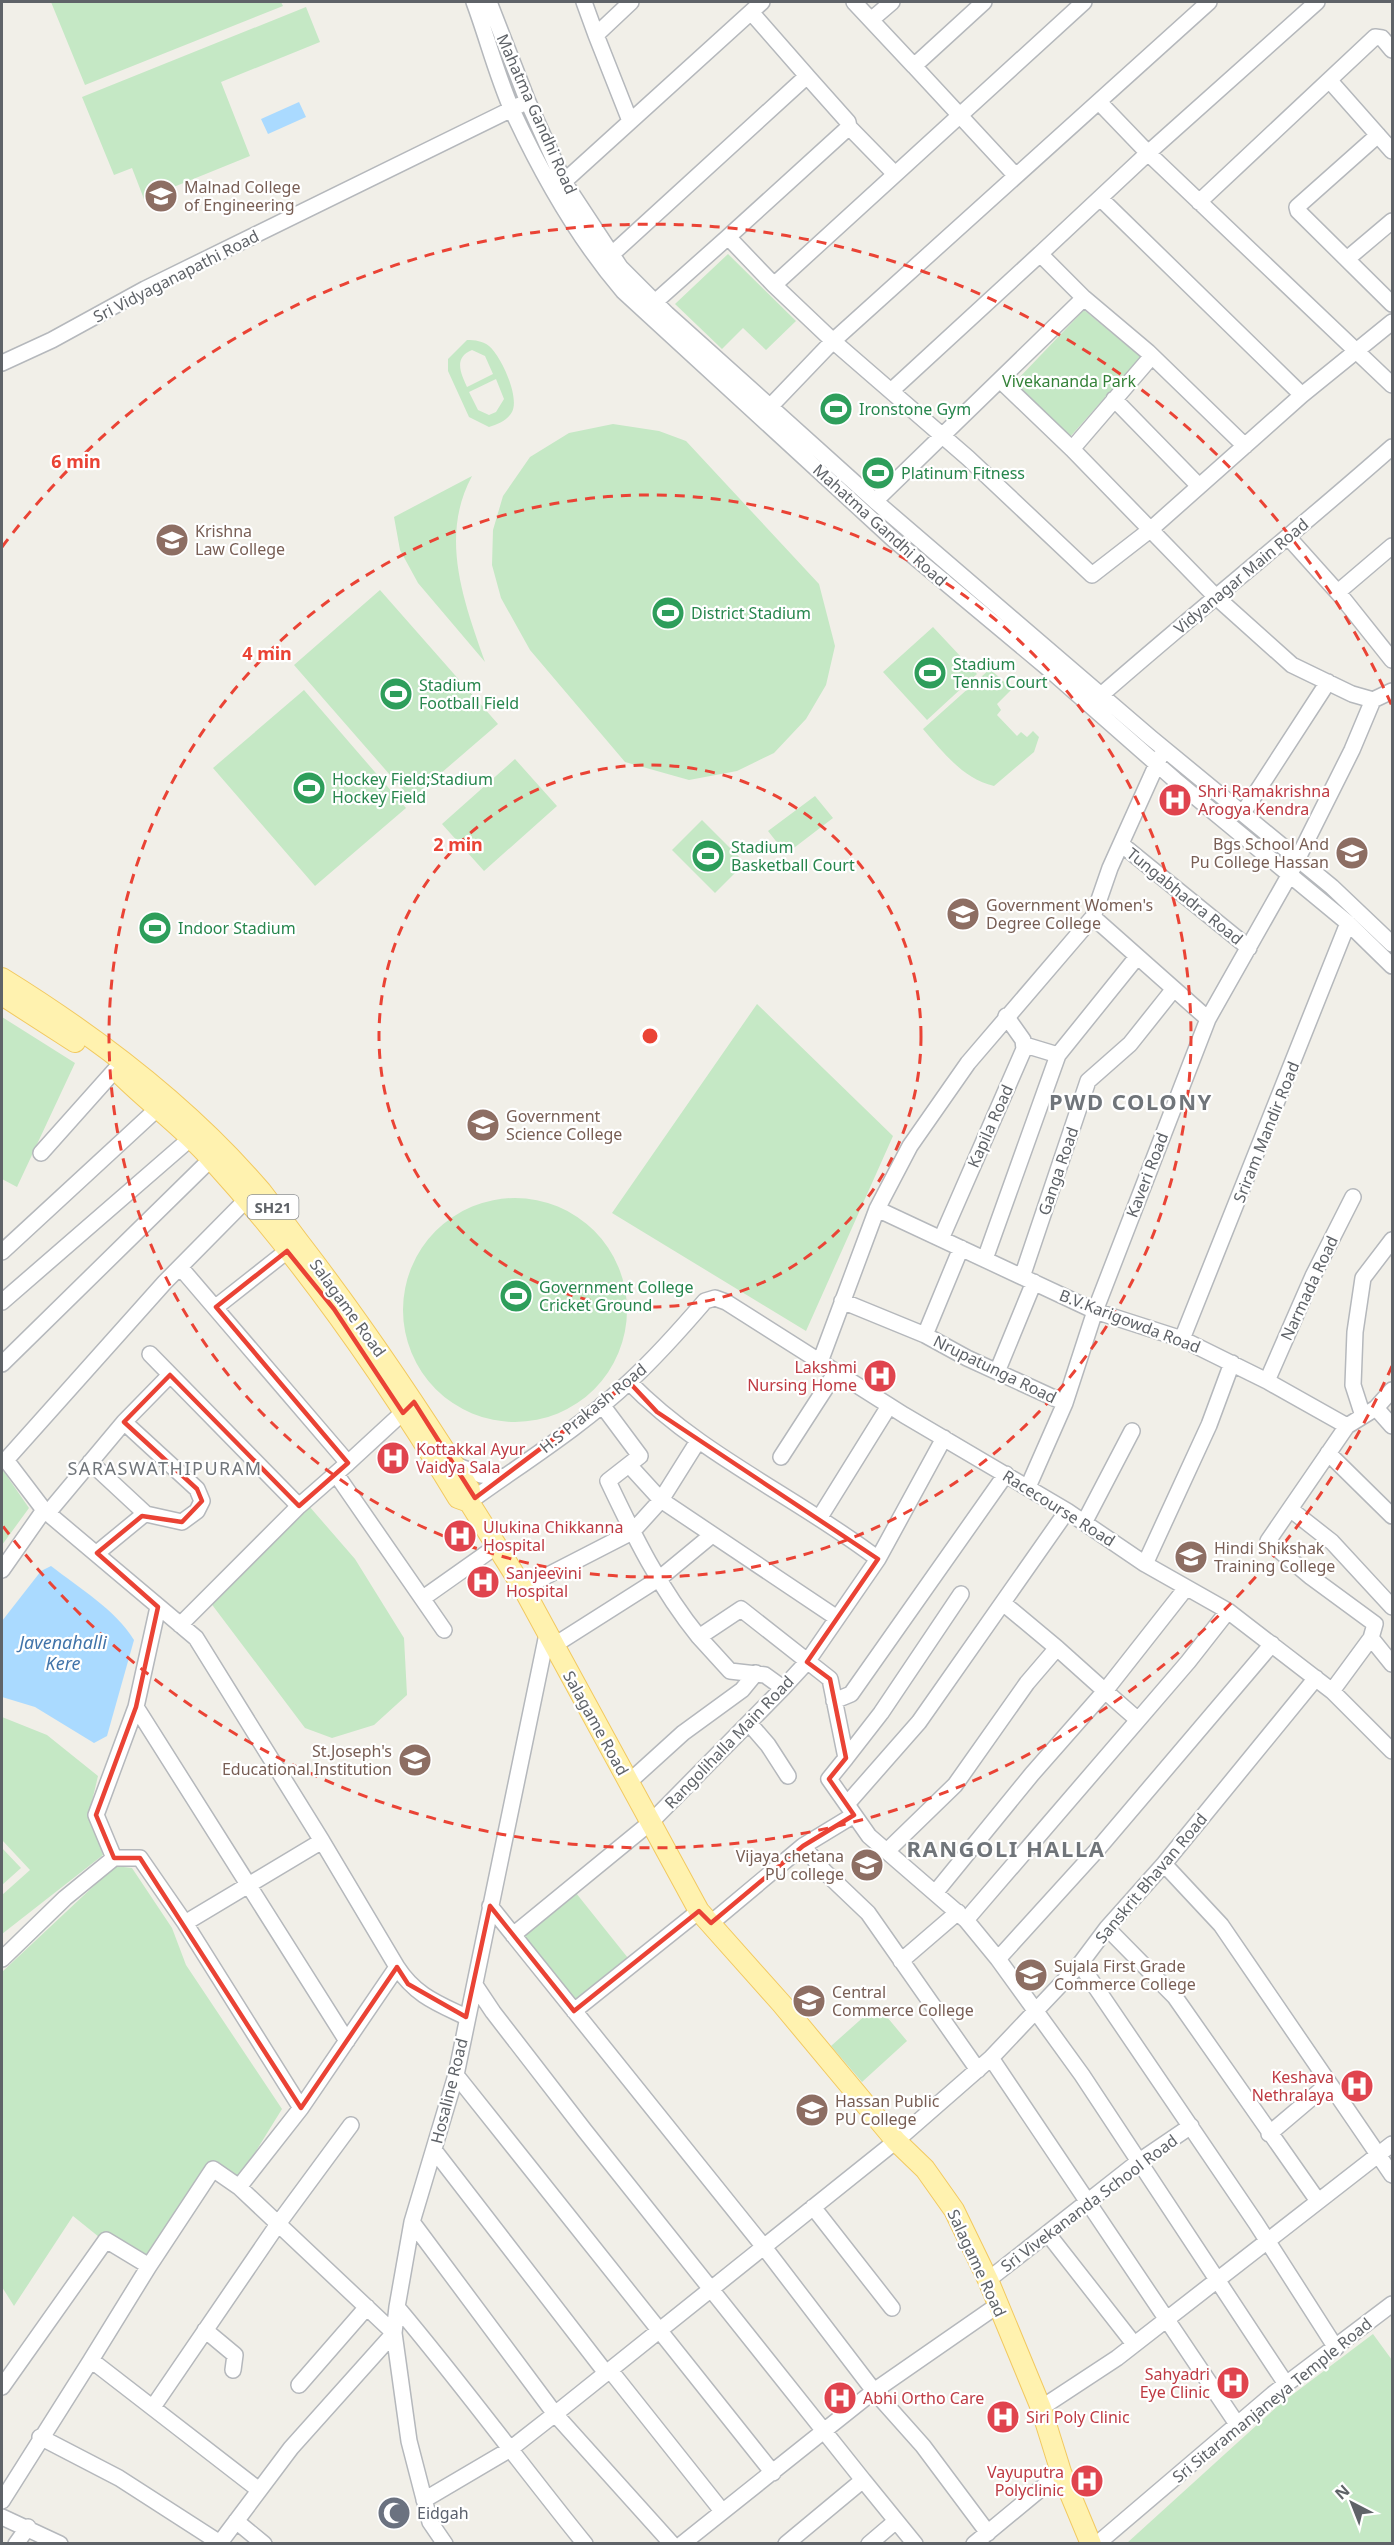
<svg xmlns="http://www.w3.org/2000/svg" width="1394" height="2545" font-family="'Noto Sans',sans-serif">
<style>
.green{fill:#c5e8c5;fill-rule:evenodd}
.water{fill:#aadaff}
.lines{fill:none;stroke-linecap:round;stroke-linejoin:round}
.minor-casing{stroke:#b5b8bc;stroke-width:18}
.major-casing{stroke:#f2c960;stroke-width:22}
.minor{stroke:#fff;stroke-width:15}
.major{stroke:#fff2af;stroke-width:20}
.marked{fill:none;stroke:#ea4335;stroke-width:4.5;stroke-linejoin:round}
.ring{fill:none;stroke:#ea4335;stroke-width:3;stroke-dasharray:10 8}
.labels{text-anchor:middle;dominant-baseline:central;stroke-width:4.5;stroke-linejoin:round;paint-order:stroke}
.shield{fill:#fff;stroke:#8f9295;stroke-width:1.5}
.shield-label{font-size:15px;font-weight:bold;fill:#5f6368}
.street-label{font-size:16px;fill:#5f6368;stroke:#fff}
.education-label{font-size:16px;fill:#785e54;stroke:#fff;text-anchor:start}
.park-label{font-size:16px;fill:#348238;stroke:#fff}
.leisure-label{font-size:16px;fill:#27864d;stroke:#fff;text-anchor:start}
.health-label{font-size:16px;fill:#be3a42;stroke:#fff;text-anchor:start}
.worship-label{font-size:16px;fill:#5b616d;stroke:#fff;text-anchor:start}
.neighbourhood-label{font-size:18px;letter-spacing:1.5px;fill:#70757a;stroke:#fff}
.water-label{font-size:18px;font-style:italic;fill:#4174aa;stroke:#fff}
.district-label{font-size:22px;font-weight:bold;letter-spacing:1.5px;fill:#70757a;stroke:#fff}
.centre{fill:#ea4335;stroke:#fff;stroke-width:3}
.ring-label{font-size:18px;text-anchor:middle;font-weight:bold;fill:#ea4335;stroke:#fff;stroke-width:4.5;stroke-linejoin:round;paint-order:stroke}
</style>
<rect width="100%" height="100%" fill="#f1efe8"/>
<path class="green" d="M51 2H281L283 6 85 85Z
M306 7 320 42 221 82 250 156 144 199 132 168 114 175 82 97Z
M728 254 796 321 766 350 743 328 722 349 675 304Z
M1084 310 1141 357 1069 438 1015 382Z
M467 340C475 340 483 341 489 346 501 356 520 397 512 412 507 421 498 424 489 427L469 417 448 371V359ZM472 350 485 356 493 374 467 387C461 373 453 358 472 350ZM496 379 504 399 496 412 489 415 478 410 469 392Z
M613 424 659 431 686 441 819 584 835 646 826 685 806 719 774 753 737 771 689 780 625 762 530 650 501 598 492 565 493 530 503 496 530 457 569 433Z
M472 476C439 537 464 602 485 662L418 583 400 550 394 517Z
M380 590 498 724 411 799 294 665Z
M933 627 977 674 927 720 883 672Z
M990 669 1012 689 997 704 1001 710 997 715 1017 736 1021 732 1027 737 1033 731 1039 737 1034 752 994 786C963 779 943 752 923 729Z
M304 690 406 808 315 886 213 768Z
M515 759 557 806 484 871 442 824Z
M815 796 833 818 786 854 768 831Z
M702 820 745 863 715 893 672 850Z
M757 1004 893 1136 806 1331 612 1213Z
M2 1017 75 1063 17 1187 2 1179Z
M403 1310a112 112 0 1 1 224 0a112 112 0 1 1-224 0Z
M2 1469 29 1508 2 1545Z
M309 1506 355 1559 404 1638 407 1695 374 1725 332 1738 305 1728 210 1602Z
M2 1717 47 1735 98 1776 89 1814 103 1855 2 1934V1895L30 1870 2 1840Z
M2 1848 21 1868 2 1885Z
M115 1866 132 1868 172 1928 186 1965 282 2109 238 2180 206 2170 148 2260 99 2237 73 2216 14 2306 2 2287V1972Z
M576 1893 628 1958 575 2001 523 1936Z
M877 2005 907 2041 862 2082 831 2046Z
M1373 2334 1392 2360V2543H1127L1280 2404Z"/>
<path class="water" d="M299 102 306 117 268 134 261 119Z
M51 1566C79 1588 115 1609 134 1640L107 1736 94 1743 35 1707 2 1697V1621L41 1571Z"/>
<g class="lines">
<g class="minor-casing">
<path id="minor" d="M474 2C487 37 497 76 512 110 542 175 577 237 623 291L893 539 1050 670 1175 780 1348 923 1392 966
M489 2 528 102 564 182 620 267 667 314 875 501 1151 738 1332 887 1392 944
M584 2 596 35 631 2
M854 2 914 66 984 2
M751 12 807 76
M871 20 892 2
M596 35 630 121
M914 66 1015 175
M1330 81 1392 151
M1099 102 1148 153 1317 2
M849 127 895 174
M1378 135 1297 207 1298 211 1392 304
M558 187 762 2
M1100 198 1302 395
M1199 202 1375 37 1382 38 1392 50
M611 255 807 76 848 122 849 127 728 237 774 285 1084 2
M1347 259 1392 221
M774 285 833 341 968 458 1092 575 1150 530 1302 395 1392 322
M1084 298 1148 352 1245 446
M655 302 728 237
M1152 356 1072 449 1215 596 1292 665 1352 694 1373 700 1392 691
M2 363 52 340 145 289 520 105
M1000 380 1072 449
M891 391 1040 254
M1114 399 1199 486
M764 413 833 341 1209 2
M875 501 1084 298 1040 254 1148 153 1392 385
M1289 538 1341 596 1392 660
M1338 592 1392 546
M1096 702 1101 695C1197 611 1297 531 1392 447
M1243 813 1328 682
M1121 844 1249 948
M1093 917 1208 1019
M1025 1045 1058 1055
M41 1153 115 1070
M877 1209 1095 1311 1182 1339 1267 1381 1347 1426
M941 1239 1024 1049 1023 1040 1006 1016
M2 1252 157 1109
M985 1259 1058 1055 1137 957
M180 1267 348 1463 412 1404
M1022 1277 1088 1081 1130 1044 1173 990
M842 1301 925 1335 967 1358 1065 1403
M2 1302 191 1138
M216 1307 287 1251
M925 1335 961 1248
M1182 1339 1348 923
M150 1354 299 1506
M820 1362 877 1209 910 1146 968 1063 1093 917 1110 868 1160 757
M2 1364 211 1159
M997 1372 1034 1282
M1267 1381 1313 1276 1353 1197
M602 1405 640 1456 608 1481C634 1536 660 1589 699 1637L741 1609 830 1679 846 1758 829 1779 869 1836 966 1920 998 1959 1082 2075 1286 2384
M1376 1408 1392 1426
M1363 1416 1353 1385 1355 1332 1363 1278 1392 1240
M1328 1453 1392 1516
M781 1457 836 1372
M90 1462 146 1514
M453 1464 481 1475 504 1477
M629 1465 661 1500 837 1618
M336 1474 444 1630
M1028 1487 1065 1403 1095 1311 1208 1019 1290 874 1352 750 1373 700
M469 1502C523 1463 581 1427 630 1381 657 1356 681 1329 705 1301L715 1298 726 1302 904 1415 1067 1511 1145 1564 1228 1611 1332 1691 1392 1751
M1290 1509 1332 1542 1392 1607
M44 1510 196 1638 322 1841 185 1923
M47 1514 124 1422 170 1375
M820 1517 889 1406
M1085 1521 1132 1431
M97 1553 142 1516 146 1514 182 1522 197 1511 202 1501 197 1489 124 1422
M878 1559 944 1438
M1145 1564 1209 1425 1232 1363
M2 1570 44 1510 6 1460 165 1282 246 1200
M523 1588 632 1532 661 1500 698 1441
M423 1598 498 1545
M158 1607 136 1707 347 2041
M180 1625 299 1506 348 1463
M699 1637 730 1671 765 1675 783 1688
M1371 1638 1392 1664
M553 1646 660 1578 712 1535
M1057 1648 1105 1691 1186 1588
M1332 1691 1371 1638 1375 1624 1311 1577 1268 1541 1347 1426 1376 1408 1392 1390
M834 1701 851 1694 1006 1474
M749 1723 768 1745 788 1776
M846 1758 881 1713 961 1594
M629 1782 683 1733 742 1690 756 1673
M847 1804 919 1722 1067 1511
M854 1815 803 1846 825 1872 868 1913 978 2070
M322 1841 397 1967
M887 1851 955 1785 1027 1683 1057 1648 1003 1603
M114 1858 96 1815 136 1707
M1164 1864 1221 1925 1392 2175
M935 1893 1032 1774 1105 1691 1138 1720
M490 1906 764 2247 874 2391 923 2446 988 2533
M966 1920 1188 1662 1228 1611
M711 1923 803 1846
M1107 1928 1175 1997 1318 2201
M513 1935 651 1822 783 1688 807 1662 878 1559C797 1497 700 1455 629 1382
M2 1959 65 1898 114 1858H140L185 1923 301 2108
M998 1959 1097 1850 1272 1644
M901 1961 958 1912
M1080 1964 1256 2223 1336 2348
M475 1985 493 2012 585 2131 863 2480
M574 2011 699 1911
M991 2058 1237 2424
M456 2075 773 2473
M1269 2134 1328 2084
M434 2150 606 2373
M813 2207 892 2308
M412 2222 555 2414 672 2544
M1048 2234 1134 2344
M988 2280 1138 2162 1191 2126
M397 2307C462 2384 521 2465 585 2544
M205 2330 235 2355 233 2370
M91 2360 149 2266
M610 2370 722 2511
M299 2385 367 2307
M2 2387 106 2240 149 2266 213 2169 239 2187 301 2108 397 1967C415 1995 437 2003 466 2017
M153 2407 278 2224 351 2125
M1041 2408 1117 2358 1392 2144
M40 2437 119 2478 220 2543
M424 2500 509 2450 555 2414 896 2141 991 2058 1080 1964 1107 1928 1164 1864 1316 1678
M2 2501 91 2360 259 2490
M2 2517 60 2544
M236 2521 264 2544
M16 2544 28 2527
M219 2544 291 2448 394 2333 239 2187
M445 2544 430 2522 409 2441 394 2333 397 2307 412 2222 456 2075 547 1634
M682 2544 874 2391 998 2305
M786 2544 863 2480 915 2544
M869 2544 896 2521
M974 2544 1061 2472
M1097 2544 1273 2394 1392 2304"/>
</g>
<g class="major-casing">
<path id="major" d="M2 978C94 1035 190 1108 261 1191 275 1209 288 1228 302 1246 362 1324 417 1406 470 1490L469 1502 523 1588 699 1911 781 2003 896 2141 925 2169 954 2210 988 2280 1041 2408 1061 2472 1091 2544
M2 995 75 1042
M121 1075C150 1104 184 1128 211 1159 305 1262 386 1379 458 1498L469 1502"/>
</g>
<use href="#minor" class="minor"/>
<use href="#major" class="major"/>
</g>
<path class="marked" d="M287 1251 334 1309 403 1413 414 1402 475 1498 629 1382 657 1412 878 1559 807 1662 830 1679 846 1758 829 1779 854 1815 803 1846 711 1923 699 1911 574 2011 490 1906 466 2017 408 1984 397 1967 301 2108 140 1858H114L96 1815 136 1707 158 1607 97 1553 142 1516 182 1522 202 1501 197 1489 124 1422 170 1375 299 1506 348 1463 216 1307Z"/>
<g class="ring">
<circle cx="650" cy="1036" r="271"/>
<circle cx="650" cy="1036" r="541"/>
<path d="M1392 1366A812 812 0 0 1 2 1525M2 547A812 812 0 0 1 1392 706"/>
</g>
<defs>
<g id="university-disc" transform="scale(1.725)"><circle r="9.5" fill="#8d6e63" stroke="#fff"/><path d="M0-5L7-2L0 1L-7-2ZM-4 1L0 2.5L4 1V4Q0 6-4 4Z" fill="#fff"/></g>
<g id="stadium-disc" transform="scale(1.725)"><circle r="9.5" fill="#2e9e5b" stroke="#fff"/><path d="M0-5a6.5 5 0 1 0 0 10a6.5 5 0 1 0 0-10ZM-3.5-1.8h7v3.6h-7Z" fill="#fff"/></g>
<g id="hospital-disc" transform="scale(1.725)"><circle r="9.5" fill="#e0444e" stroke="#fff"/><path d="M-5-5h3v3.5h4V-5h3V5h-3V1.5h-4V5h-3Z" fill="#fff"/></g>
<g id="school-disc" transform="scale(1.725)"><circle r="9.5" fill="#8d6e63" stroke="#fff"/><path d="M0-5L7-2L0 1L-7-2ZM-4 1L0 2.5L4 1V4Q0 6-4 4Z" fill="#fff"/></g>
<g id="mosque-disc" transform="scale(1.725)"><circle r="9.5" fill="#6b7280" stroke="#fff"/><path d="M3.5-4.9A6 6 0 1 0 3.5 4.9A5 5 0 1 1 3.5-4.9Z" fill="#fff"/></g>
</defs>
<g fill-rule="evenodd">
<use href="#university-disc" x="161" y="196"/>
<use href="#stadium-disc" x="836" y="409"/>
<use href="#stadium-disc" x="878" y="473"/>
<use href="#university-disc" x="172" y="540"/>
<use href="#stadium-disc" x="668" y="613"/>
<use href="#stadium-disc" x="930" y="673"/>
<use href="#stadium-disc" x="396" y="694"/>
<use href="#stadium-disc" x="309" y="788"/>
<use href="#hospital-disc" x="1175" y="800"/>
<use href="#university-disc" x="1352" y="853"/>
<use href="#stadium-disc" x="708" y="856"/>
<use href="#university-disc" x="963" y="914"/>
<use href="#stadium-disc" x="155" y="928"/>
<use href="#university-disc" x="483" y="1125"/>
<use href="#stadium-disc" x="516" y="1296"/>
<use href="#hospital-disc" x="880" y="1376"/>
<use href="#hospital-disc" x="393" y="1458"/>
<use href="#hospital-disc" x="460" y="1536"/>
<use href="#university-disc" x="1191" y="1557"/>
<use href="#hospital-disc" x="483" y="1582"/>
<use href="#school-disc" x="415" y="1760"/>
<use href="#university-disc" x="867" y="1865"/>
<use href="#university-disc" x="1031" y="1975"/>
<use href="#university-disc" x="809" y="2001"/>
<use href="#hospital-disc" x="1357" y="2086"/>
<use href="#university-disc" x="812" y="2110"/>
<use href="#hospital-disc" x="1233" y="2383"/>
<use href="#hospital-disc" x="840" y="2398"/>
<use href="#hospital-disc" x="1003" y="2417"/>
<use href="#hospital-disc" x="1087" y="2481"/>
<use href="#mosque-disc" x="394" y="2513"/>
</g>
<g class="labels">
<rect class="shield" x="247.5" y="1195" width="51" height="24" rx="4.5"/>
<g class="shield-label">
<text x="273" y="1207">SH21</text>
</g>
<g class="street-label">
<text transform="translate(537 114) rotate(66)">Mahatma Gandhi Road</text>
<text transform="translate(176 276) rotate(-27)">Sri Vidyaganapathi Road</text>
<text transform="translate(880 525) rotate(42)">Mahatma Gandhi Road</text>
<text transform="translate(1241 576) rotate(-40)">Vidyanagar Main Road</text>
<text transform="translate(1185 896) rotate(39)">Tungabhadra Road</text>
<text transform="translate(990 1126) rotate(-66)">Kapila Road</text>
<text transform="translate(1266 1132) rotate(-68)">Sriram Mandir Road</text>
<text transform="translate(1058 1171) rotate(-71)">Ganga Road</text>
<text transform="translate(1147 1175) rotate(-69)">Kaveri Road</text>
<text transform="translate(1309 1288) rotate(-65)">Narmada Road</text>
<text transform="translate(348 1308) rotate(54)">Salagame Road</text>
<text transform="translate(1130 1321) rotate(21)">B.V.Karigowda Road</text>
<text transform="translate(995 1369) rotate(26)">Nrupatunga Road</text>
<text transform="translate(593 1408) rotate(-39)">H.S Prakash Road</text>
<text transform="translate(1059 1508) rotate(32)">Racecourse Road</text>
<text transform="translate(596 1723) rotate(61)">Salagame Road</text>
<text transform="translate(729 1742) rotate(-46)">Rangolihalla Main Road</text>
<text transform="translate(1151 1878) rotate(-50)">Sanskrit Bhavan Road</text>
<text transform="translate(449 2091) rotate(-76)">Hosaline Road</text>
<text transform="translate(1089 2203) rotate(-37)">Sri Vivekananda School Road</text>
<text transform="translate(977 2263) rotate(65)">Salagame Road</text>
<text transform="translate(1272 2400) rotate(-39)">Sri Sitaramanjaneya Temple Road</text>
</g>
<g class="education-label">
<text x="184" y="187">Malnad College<tspan x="184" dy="18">of Engineering</tspan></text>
<text x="195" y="531">Krishna<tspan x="195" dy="18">Law College</tspan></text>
<text x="1329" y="844" text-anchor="end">Bgs School And<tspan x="1329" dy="18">Pu College Hassan</tspan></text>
<text x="986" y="905">Government Women's<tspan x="986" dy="18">Degree College</tspan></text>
<text x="506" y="1116">Government<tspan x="506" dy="18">Science College</tspan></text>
<text x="1214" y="1548">Hindi Shikshak<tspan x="1214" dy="18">Training College</tspan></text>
<text x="392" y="1751" text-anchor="end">St.Joseph's<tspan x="392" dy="18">Educational Institution</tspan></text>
<text x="844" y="1856" text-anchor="end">Vijaya chetana<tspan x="844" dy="18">PU college</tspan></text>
<text x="1054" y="1966">Sujala First Grade<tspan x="1054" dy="18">Commerce College</tspan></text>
<text x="832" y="1992">Central<tspan x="832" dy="18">Commerce College</tspan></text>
<text x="835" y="2101">Hassan Public<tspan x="835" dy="18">PU College</tspan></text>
</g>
<g class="park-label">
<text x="1069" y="381">Vivekananda Park</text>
</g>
<g class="leisure-label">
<text x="859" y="409">Ironstone Gym</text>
<text x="901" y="473">Platinum Fitness</text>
<text x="691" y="613">District Stadium</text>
<text x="953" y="664">Stadium<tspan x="953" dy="18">Tennis Court</tspan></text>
<text x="419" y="685">Stadium<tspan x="419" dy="18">Football Field</tspan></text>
<text x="332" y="779">Hockey Field;Stadium<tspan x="332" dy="18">Hockey Field</tspan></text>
<text x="731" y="847">Stadium<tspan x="731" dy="18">Basketball Court</tspan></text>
<text x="178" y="928">Indoor Stadium</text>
<text x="539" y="1287">Government College<tspan x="539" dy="18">Cricket Ground</tspan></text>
</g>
<g class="health-label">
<text x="1198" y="791">Shri Ramakrishna<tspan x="1198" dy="18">Arogya Kendra</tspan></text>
<text x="857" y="1367" text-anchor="end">Lakshmi<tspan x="857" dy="18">Nursing Home</tspan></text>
<text x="416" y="1449">Kottakkal Ayur<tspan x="416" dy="18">Vaidya Sala</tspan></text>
<text x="483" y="1527">Ulukina Chikkanna<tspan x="483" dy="18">Hospital</tspan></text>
<text x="506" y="1573">Sanjeevini<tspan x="506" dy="18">Hospital</tspan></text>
<text x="1334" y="2077" text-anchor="end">Keshava<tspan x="1334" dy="18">Nethralaya</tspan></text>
<text x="1210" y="2374" text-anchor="end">Sahyadri<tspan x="1210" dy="18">Eye Clinic</tspan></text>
<text x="863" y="2398">Abhi Ortho Care</text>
<text x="1026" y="2417">Siri Poly Clinic</text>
<text x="1064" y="2472" text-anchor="end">Vayuputra<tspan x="1064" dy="18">Polyclinic</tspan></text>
</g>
<g class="worship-label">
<text x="417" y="2513">Eidgah</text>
</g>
<g class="neighbourhood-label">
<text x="165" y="1468">SARASWATHIPURAM</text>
</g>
<g class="water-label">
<text x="63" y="1642">Javenahalli<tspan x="63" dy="21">Kere</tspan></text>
</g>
<g class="district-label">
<text x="1131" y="1101">PWD COLONY</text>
<text x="1006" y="1848">RANGOLI HALLA</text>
</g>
</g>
<circle cx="650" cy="1036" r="9" class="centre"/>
<g class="ring-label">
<text x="76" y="468">6 min</text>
<text x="267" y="660">4 min</text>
<text x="458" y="851">2 min</text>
</g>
<rect width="1394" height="2545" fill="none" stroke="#5f6368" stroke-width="6"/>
<g transform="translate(1352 2503) rotate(318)" stroke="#ffffff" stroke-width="4.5" paint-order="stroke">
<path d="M0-4.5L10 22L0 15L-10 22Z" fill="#5f6368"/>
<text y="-9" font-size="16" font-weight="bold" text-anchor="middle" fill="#5f6368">N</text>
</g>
</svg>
